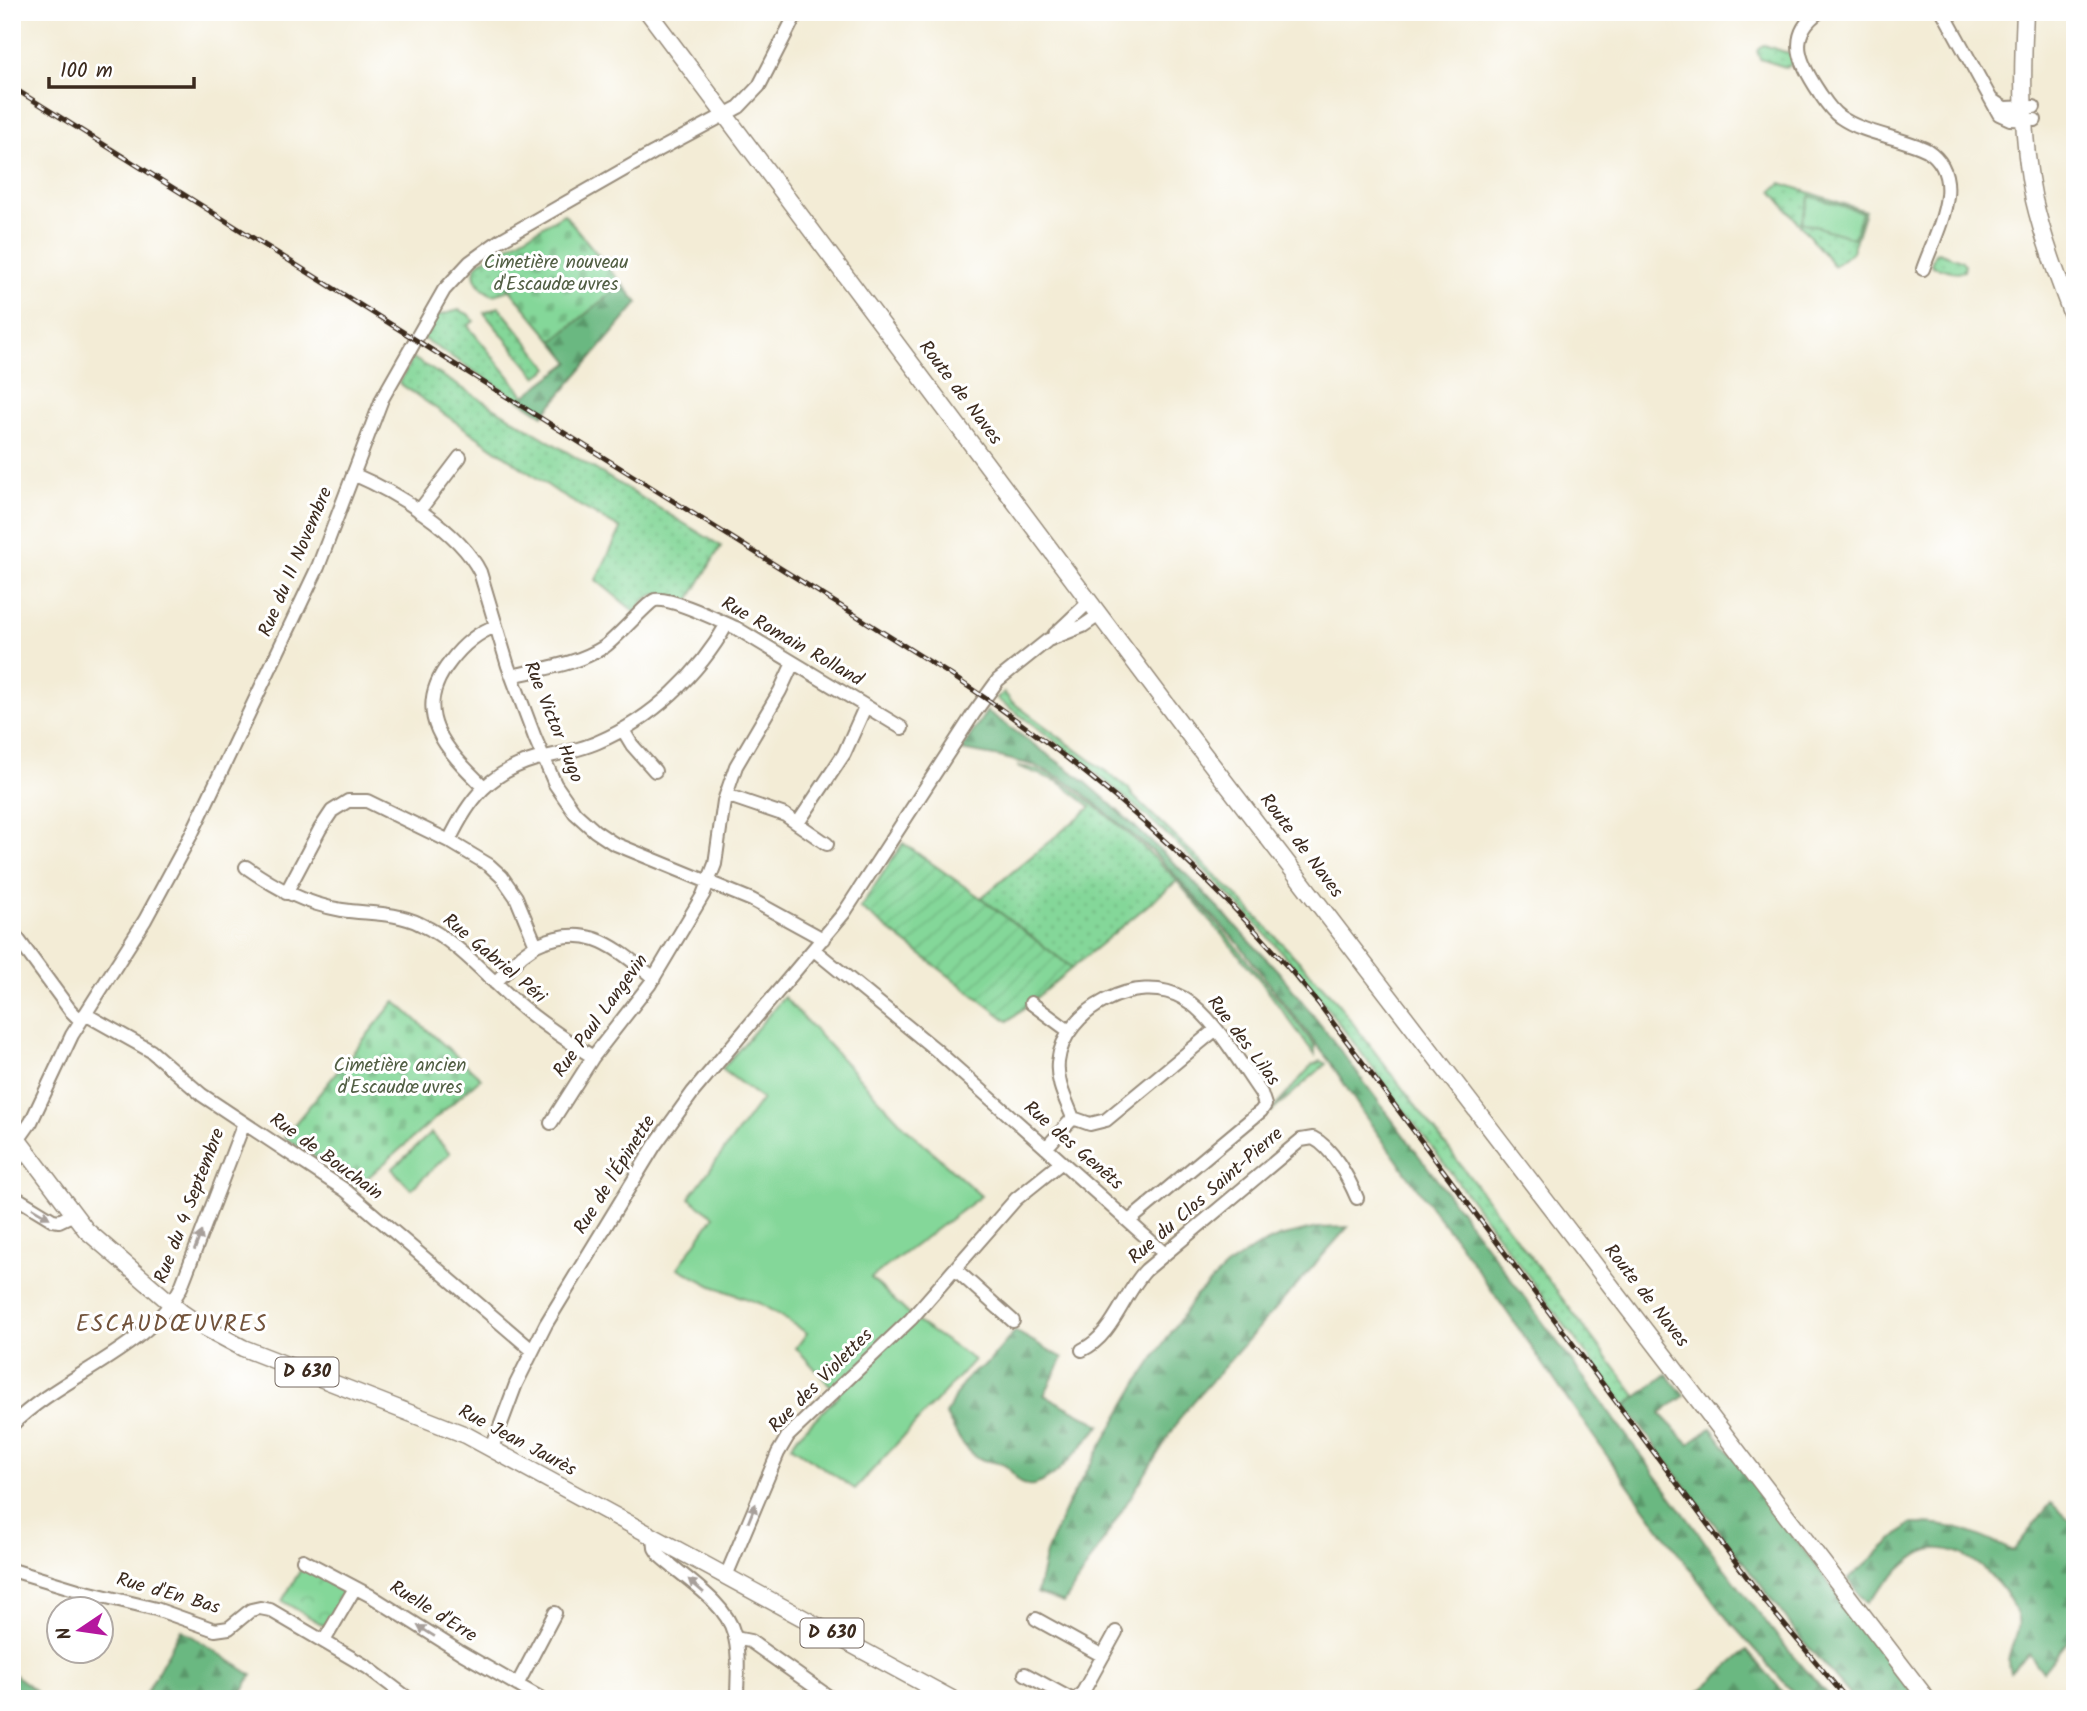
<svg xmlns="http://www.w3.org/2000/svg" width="2087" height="1711" font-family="Kalam,sans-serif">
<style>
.grass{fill:url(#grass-dots);stroke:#60805c;stroke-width:2}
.forest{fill:url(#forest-firs);stroke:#537150;stroke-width:2}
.cemetery{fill:url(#cemetery-stones);stroke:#60805c;stroke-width:2}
.park{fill:url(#park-crowns);stroke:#60805c;stroke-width:2}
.garden{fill:url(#garden-furrows);stroke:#60805c;stroke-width:2}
.pitch{fill:#84d799;stroke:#60805c;stroke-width:2}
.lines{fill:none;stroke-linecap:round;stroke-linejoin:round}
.minor-casing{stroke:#978b7a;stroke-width:16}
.major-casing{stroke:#978b7a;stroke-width:19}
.minor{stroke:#fff;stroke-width:12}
.major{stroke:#fff;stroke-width:16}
.rail-casing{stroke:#3b2a1e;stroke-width:5}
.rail{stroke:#fff;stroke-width:2.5;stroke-dasharray:8;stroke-linecap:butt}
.oneway{fill:#a79f9a}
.labels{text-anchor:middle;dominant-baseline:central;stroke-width:6;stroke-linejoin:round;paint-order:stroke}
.shield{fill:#fff;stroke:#766a62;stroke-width:2}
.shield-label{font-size:18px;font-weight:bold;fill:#3b2a1e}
.park-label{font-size:19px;fill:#515e43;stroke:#fff}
.street-label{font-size:19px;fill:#3b2a1e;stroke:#fff}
.quarter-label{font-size:23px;letter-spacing:2px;fill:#72533b;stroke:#fff}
</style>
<defs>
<pattern id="grass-dots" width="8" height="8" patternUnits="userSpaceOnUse" patternTransform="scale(1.75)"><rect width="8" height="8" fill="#84d799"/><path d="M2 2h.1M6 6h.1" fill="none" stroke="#73b983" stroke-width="1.8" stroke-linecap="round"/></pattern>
<pattern id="forest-firs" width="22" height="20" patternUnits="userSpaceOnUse" patternTransform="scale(1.75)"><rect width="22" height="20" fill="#6bb881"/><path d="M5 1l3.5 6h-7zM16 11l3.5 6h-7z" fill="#599669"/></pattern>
<pattern id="cemetery-stones" width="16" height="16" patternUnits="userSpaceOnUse" patternTransform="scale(1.75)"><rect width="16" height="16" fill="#84d799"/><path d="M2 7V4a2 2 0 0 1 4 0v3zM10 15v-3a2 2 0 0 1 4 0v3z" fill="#73b983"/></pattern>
<pattern id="park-crowns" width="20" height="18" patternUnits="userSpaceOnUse" patternTransform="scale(1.75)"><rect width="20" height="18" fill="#84d799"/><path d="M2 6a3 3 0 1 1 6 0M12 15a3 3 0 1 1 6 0" fill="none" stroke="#73b983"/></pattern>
<pattern id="garden-furrows" width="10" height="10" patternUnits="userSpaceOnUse" patternTransform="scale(1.75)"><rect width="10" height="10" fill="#84d799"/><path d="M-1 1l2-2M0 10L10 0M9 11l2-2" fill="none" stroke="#73b983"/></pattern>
</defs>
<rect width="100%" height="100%" fill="#fff"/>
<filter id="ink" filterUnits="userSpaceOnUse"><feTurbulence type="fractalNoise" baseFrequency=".0143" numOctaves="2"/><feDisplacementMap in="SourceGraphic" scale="14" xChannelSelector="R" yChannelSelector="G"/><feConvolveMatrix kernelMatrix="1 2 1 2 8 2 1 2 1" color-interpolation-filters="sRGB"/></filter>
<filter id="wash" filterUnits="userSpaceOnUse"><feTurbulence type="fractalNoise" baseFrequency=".00686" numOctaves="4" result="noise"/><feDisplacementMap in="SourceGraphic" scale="28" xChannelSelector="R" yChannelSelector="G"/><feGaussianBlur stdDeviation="1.57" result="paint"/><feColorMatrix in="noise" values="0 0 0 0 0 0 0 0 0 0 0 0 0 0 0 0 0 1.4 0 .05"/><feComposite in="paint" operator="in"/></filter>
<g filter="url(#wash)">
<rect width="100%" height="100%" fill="#f3ecd6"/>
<path class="grass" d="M1764 45 1791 54 1793 60 1791 65 1785 67 1760 59 1757 51 1761 46Z
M1781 183 1865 211 1852 252 1834 266 1772 191Z
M500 251 512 267 499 277 510 290 493 295C481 290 467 275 479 263 484 258 493 255 500 251Z
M1938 252 1961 260 1965 265 1964 271 1957 273 1933 266 1931 264 1935 253Z
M499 307 549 368 537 377 484 313Z
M459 310 468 314 474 321 468 326 525 396 523 402 422 338 433 317Z
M413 358 721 546 688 602 655 594 644 600 635 612 596 580 621 529 566 498 399 383Z
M1004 692 1011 701 1128 788 1133 796 1236 895 1333 997 1637 1397 1625 1406C1554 1311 1484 1217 1413 1122 1373 1069 1334 1014 1291 963 1205 863 1106 774 997 699Z
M1017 766C1051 768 1079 793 1105 814 1187 880 1251 963 1315 1046V1055L1259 979 1177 881 1072 968 981 898 1091 807 1059 782Z
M1321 1061 1326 1064 1270 1113 1312 1065Z"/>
<path class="forest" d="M622 284 638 303 543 415 523 402 525 396 570 362 553 341Z
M987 711 1082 779 1104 798 1190 878 1278 971 1331 1038 1482 1240 1722 1565 1784 1645 1831 1699H1799L1729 1621 1677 1552 1610 1460 1456 1239 1439 1218 1365 1116 1330 1062 1238 943 1153 852 1079 790 1059 777 1036 766 1000 757 961 750Z
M1348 1227 1184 1412 1064 1603 1037 1593 1046 1553 1067 1505 1140 1379 1195 1297 1226 1267 1255 1248 1279 1237 1317 1228Z
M1015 1331 1063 1358 1044 1395 1101 1425C1086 1440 1046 1495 1023 1484 1015 1479 1011 1469 1004 1465 998 1462 990 1462 983 1460 965 1453 955 1432 946 1415L955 1396 967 1377 989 1362Z
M1667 1374 1684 1396 1660 1414 1689 1444 1711 1428 1917 1699H1854L1803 1641 1625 1406Z
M2051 1503 2075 1525V1632L2043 1672 2029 1654 2010 1672C2002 1651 2024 1635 2017 1615 2006 1583 1959 1536 1923 1552 1907 1559 1880 1590 1866 1603L1848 1580 1910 1524C1956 1523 1973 1533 2013 1551Z
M181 1629 252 1675 240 1695 246 1699H143Z
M1747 1650 1789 1699H1691Z
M12 1673 36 1691 32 1699H12Z"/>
<path class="cemetery" d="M564 214 622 284 553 341 499 277 512 266 500 251Z
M395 1001 481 1078 356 1188C346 1180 340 1172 331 1163L325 1164 284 1137Z"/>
<path class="park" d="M303 1566 345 1588 347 1594 342 1603 337 1604 325 1626 282 1601Z"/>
<path class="garden" d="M903 843 981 898 1072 968 1008 1021 860 908Z"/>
<path class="pitch" d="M1810 196 1862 212 1854 238 1801 222Z
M784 997 905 1127 981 1196 871 1278 916 1321 974 1360 855 1489 791 1446 798 1436 839 1395 796 1348 807 1333 761 1304 712 1286 678 1268 714 1216 689 1198 762 1099 722 1069Z
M431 1133 450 1153 411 1189 392 1169Z"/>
</g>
<g filter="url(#ink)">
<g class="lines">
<g class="minor-casing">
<path id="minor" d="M1819 12C1785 36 1801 65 1819 92 1825 101 1831 111 1840 117 1864 134 1901 137 1927 150 1969 177 1935 234 1923 269
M1943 12 1999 114 2010 119 2035 120
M1992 100 2004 108 2034 107
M353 474C395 492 459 530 480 572L508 666 535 738 555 784 575 813 595 831 613 843 752 900 823 939
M419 511 460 457
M1054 635 1089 602
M512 676C544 668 575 665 604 647 616 639 648 602 655 600 671 597 720 621 736 628L902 728
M623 730 632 745 655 771
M484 787C447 751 409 713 450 662 462 646 476 633 496 626
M726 795 785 815 827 844
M798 823 844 754 865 707
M449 841C469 799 490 772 536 759 557 754 578 751 598 742 652 719 699 674 727 624
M246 867C276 888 305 904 342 910 368 914 396 912 420 924 457 941 485 975 515 1001 539 1022 566 1040 593 1057
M286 893 320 829 332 811 348 801H367L449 841 489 865 502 877 516 897 536 945C589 921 614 947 654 978
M12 931 70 1010 81 1021
M814 950 935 1049 1165 1254
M495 983 522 955 536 945
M1031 1003 1069 1031
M85 1014 151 1051 202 1095 345 1190 532 1350
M1073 1118C1066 1100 1056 1082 1058 1062 1064 1009 1137 972 1183 998 1214 1016 1240 1064 1261 1093L1265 1105 1261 1111 1129 1221
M1073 1118 1090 1124 1106 1120 1215 1030
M551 1123 593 1057 650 984 703 895 715 864 724 801 736 766 780 691 793 663
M19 1139 31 1122 72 1035 145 920 192 833 318 567 382 399 444 290 470 262 499 241 653 153 739 107 759 86 797 12
M1046 1148 1073 1118
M12 1165 27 1150
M12 1195 53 1220 59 1221 72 1215
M955 1269 1013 1321
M1082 1350C1113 1336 1123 1294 1146 1270L1301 1140 1313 1138C1332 1147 1349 1179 1357 1198
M12 1425C60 1376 150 1349 181 1287L244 1123
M492 1448 516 1384 546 1324 655 1145 693 1092 844 913 974 713 998 680 1048 640 1083 626 1099 615
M654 1538 655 1548 660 1556C683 1577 727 1603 734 1634 740 1654 737 1678 737 1699
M303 1560 371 1596 460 1652 542 1699
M12 1570 78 1590 156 1609 215 1630 229 1628 251 1610 260 1608 270 1610 367 1667 409 1699
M726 1576 778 1453 788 1436 911 1319 1016 1199 1062 1162
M1036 1619 1103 1656
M735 1638 750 1641 832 1699
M324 1641 355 1588
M1025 1674 1071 1699
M517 1685 555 1613
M1076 1699 1083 1692 1116 1632"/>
</g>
<g class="major-casing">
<path id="major" d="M648 12 1193 740 1927 1699
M2025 12C2022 74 2021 139 2034 200 2044 242 2060 283 2075 323
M12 1132 86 1230 181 1312 200 1325 243 1348 466 1435 952 1699"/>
</g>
<use href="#minor" class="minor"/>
<use href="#major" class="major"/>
<g class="rail-casing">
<path id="rail" d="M12 87 951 675C1091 767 1213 874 1319 1004L1767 1604 1847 1699"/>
</g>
<use href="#rail" class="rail"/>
</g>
<defs><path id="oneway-solid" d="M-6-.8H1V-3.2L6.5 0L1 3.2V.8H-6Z" transform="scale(1.75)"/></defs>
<g class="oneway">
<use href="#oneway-solid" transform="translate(41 1213) rotate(31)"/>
<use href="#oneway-solid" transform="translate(198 1241) rotate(-69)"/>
<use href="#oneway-solid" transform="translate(752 1513) rotate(-68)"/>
<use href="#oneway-solid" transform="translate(696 1586) rotate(-139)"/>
<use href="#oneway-solid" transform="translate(426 1631) rotate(-148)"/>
</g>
</g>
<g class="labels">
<g class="shield">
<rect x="275.5" y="1357.5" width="63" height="29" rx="5"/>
<rect x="800.5" y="1618.5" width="63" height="29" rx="5"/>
</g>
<g class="shield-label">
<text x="307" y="1372">D 630</text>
<text x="832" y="1633">D 630</text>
</g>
<g class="park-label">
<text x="556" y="263">Cimetière nouveau<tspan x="556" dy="22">d'Escaudœuvres</tspan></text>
<text x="400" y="1066">Cimetière ancien<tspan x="400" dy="22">d'Escaudœuvres</tspan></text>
</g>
<g class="street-label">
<text transform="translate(960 393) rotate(53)">Route de Naves</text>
<text transform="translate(296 562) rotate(-67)">Rue du 11 Novembre</text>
<text transform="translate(792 642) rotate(30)">Rue Romain Rolland</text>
<text transform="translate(553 722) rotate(68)">Rue Victor Hugo</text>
<text transform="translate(1301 846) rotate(53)">Route de Naves</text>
<text transform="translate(494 959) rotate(40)">Rue Gabriel Péri</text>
<text transform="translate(601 1016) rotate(-54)">Rue Paul Langevin</text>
<text transform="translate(1243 1041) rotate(53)">Rue des Lilas</text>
<text transform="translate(1073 1146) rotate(41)">Rue des Genêts</text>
<text transform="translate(326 1157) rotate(36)">Rue de Bouchain</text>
<text transform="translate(615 1175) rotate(-58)">Rue de l'Épinette</text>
<text transform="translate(1206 1196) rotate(-41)">Rue du Clos Saint-Pierre</text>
<text transform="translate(190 1206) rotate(-69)">Rue du 4 Septembre</text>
<text transform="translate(1646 1296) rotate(52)">Route de Naves</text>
<text transform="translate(821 1381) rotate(-45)">Rue des Violettes</text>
<text transform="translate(517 1441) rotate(28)">Rue Jean Jaurès</text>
<text transform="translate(168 1594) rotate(16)">Rue d'En Bas</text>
<text transform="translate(433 1612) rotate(32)">Ruelle d'Erre</text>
</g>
<g class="quarter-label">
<text x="172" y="1325">ESCAUDŒUVRES</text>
</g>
</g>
<rect width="2087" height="1711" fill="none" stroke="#fff" stroke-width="42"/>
<g transform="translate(80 1630) rotate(257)"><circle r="33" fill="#ffffff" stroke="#b1aaa5" stroke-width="2"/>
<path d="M0-5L12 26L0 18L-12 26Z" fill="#b5179e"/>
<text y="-10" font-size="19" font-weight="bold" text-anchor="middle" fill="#3b2a1e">N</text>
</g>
<path d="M49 77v10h145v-10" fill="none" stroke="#3b2a1e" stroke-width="3.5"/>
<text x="60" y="77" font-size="21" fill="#3b2a1e" stroke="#ffffff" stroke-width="5" paint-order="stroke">100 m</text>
</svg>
